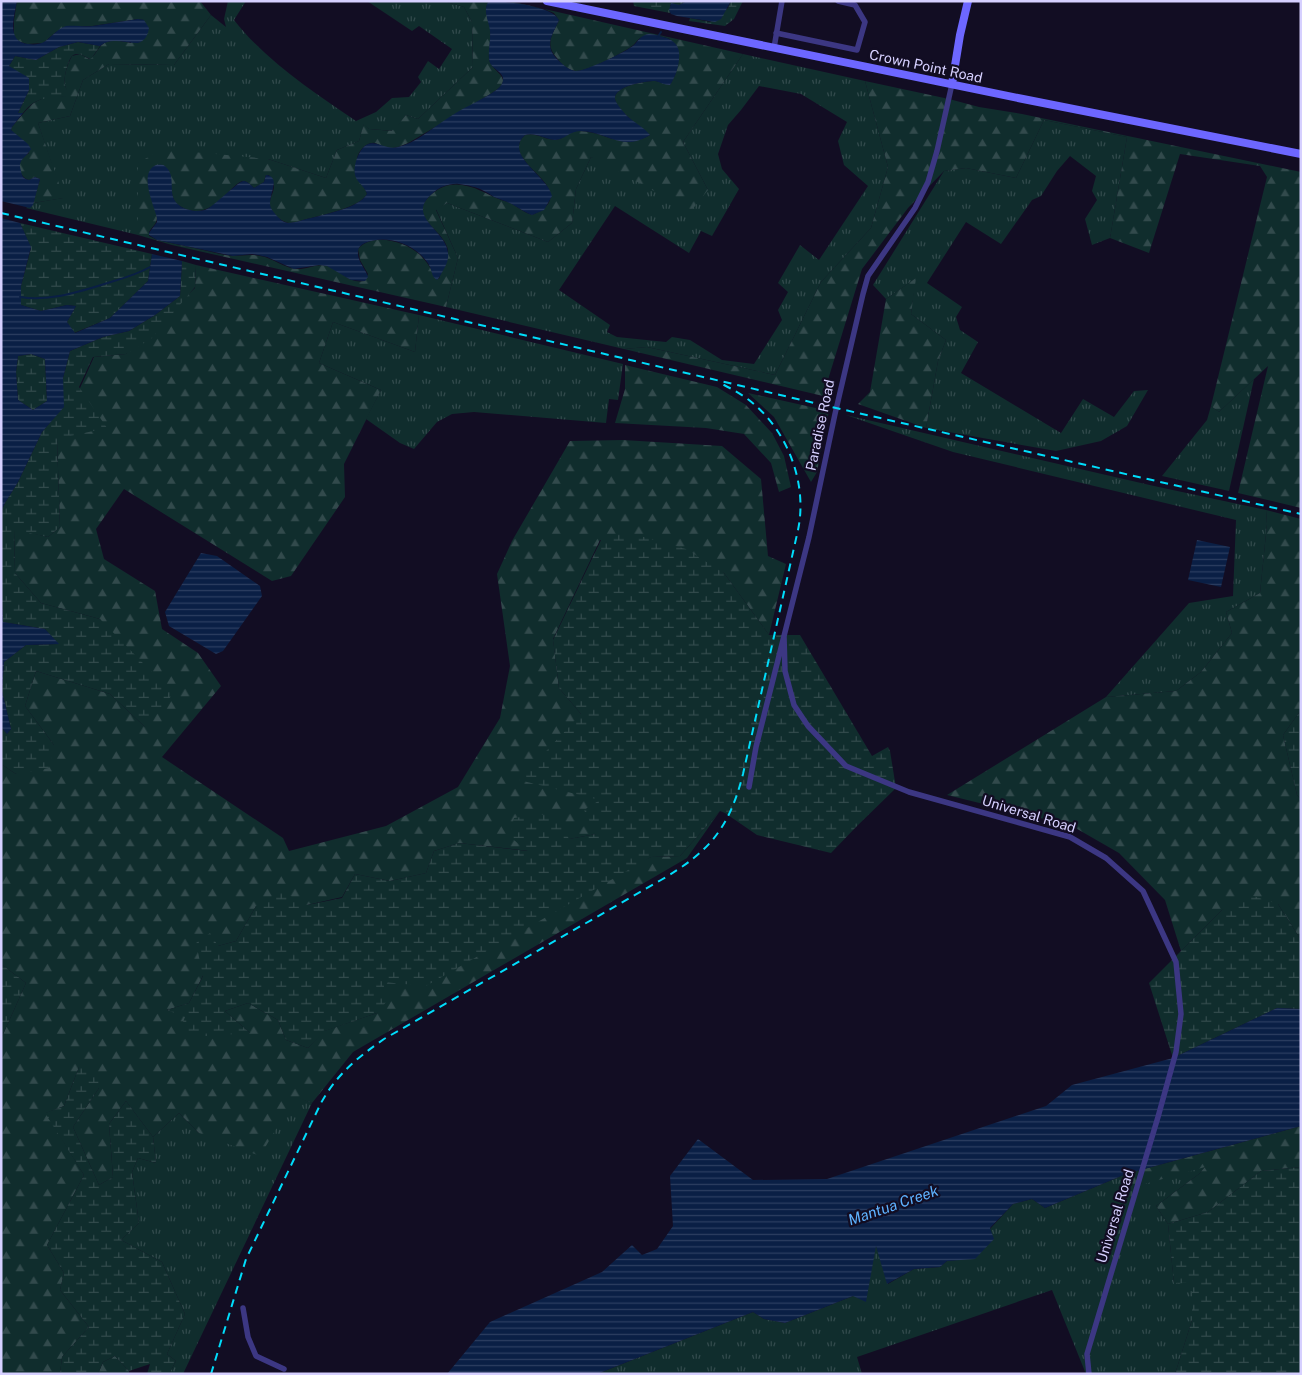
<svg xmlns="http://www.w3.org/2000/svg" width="1302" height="1375" font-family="'Public Sans',sans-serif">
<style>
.grass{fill:url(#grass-tufts);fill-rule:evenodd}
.forest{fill:url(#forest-firs)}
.wetland{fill:url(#wetland-marsh)}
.water{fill:url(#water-rules);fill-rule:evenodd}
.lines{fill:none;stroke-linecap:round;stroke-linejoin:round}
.stream{stroke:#0a1f45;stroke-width:2}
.minor{stroke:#3c3783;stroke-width:5.5}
.secondary{stroke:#6d67ff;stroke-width:8}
.rail{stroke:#00ddfb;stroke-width:2;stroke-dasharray:8 6;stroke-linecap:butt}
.labels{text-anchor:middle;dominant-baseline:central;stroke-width:4.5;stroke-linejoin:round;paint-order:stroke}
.street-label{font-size:14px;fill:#d6d0ff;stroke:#120d23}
.water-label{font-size:15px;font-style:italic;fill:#5eb2ff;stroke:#120d23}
</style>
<defs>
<pattern id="grass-tufts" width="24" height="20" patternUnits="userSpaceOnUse" patternTransform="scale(1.25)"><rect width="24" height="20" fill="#102d2d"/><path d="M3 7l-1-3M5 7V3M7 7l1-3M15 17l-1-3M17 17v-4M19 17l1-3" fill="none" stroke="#324a4c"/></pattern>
<pattern id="forest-firs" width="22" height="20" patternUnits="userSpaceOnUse" patternTransform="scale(1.25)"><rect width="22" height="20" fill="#102d2d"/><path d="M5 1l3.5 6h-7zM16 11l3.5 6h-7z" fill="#324a4c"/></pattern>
<pattern id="wetland-marsh" width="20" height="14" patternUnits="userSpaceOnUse" patternTransform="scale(1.25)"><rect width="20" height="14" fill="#102d2d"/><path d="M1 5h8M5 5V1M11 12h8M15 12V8" fill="none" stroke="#324a4c"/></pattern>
<pattern id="water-rules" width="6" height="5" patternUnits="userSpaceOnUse" patternTransform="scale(1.25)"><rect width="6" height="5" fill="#0a1f45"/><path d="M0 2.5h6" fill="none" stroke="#2d3e61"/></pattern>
</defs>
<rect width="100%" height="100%" fill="#120d23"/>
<path class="grass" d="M228 1H246L234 20C265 60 314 93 356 121L376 112 392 98 409 97 421 82 418 77 428 61 439 69 452 49 419 26 412 31 367 1H443L464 7 472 22 473 67 418 119 406 115 394 131 369 129 364 124 359 141 337 150 326 178 268 159 138 163V235L26 208 33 203 63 198 38 123 70 116 83 80 109 64 174 65 211 15 226 27 224 19Z
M743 54 865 81 888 167 871 228 821 282 775 375 647 347 624 349 446 307 458 258 436 209 447 203 548 242 572 223 576 189 591 157 708 190 683 142ZM759 86 801 94 847 122 838 141 844 165 868 186 819 260 800 245 778 283 788 292 778 310 782 320 754 364 722 360 690 340 672 337 666 342 617 337 607 332 610 325 559 290 615 206 689 253 701 231 712 236 739 189 722 169 718 154 728 125 741 110Z
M1044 120 1127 137 1110 238 1092 245 1085 219 1097 200 1092 191 1096 176 1070 156 1057 171 1041 196 1032 200 1001 244 966 222 927 283 962 307 956 317 960 330 978 342 961 373 1061 433 1083 399 1114 417 1134 391 1148 390 1127 426 1101 441 1056 451 926 428 938 361 946 340 911 314 915 279 886 299 873 285 944 171 966 168 1016 178Z
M419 315 623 364 618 400 609 399 606 423 474 412 452 414 437 422 414 449 400 443 366 419 381 390 319 363 333 322 415 352Z
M1254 379 1229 491 1162 476 1207 420 1211 406 1219 412Z
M846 415 1154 486 1266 510 1267 524 1260 593 1226 612 1232 633 1201 672 1176 691 1106 697 1189 603 1233 596 1236 520 953 452Z
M295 1096 312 1103 183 1374H169L176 1361 167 1354 185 1314 162 1262 121 1240 139 1223 132 1172 138 1158 156 1163 153 1137 179 1113 199 1133Z
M1206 1166 1199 1174 1156 1206 1168 1224 1174 1283 1192 1281V1320L1175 1374H1086L1052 1290 857 1357 862 1374H597L753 1312 764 1319 785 1323 853 1296 876 1245 888 1284 914 1269 940 1267 947 1261 975 1258 990 1229 1013 1204 1032 1199 1045 1208 1126 1174 1127 1188Z"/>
<path class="forest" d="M17 1H200L211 15 174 65 109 64 83 80 70 116 38 123 64 198 33 203 40 179 35 177 29 180C21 178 16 166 22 159 24 156 27 155 29 153L20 139 12 132 11 129 12 127C34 102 32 97 67 96 68 90 66 90 65 85 63 77 68 63 72 56L80 54 89 59C95 56 96 51 100 47 107 38 121 41 131 43L144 20 138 19 92 26 65 27 56 32 43 43 27 44 18 41 14 36V20Z
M443 1H489C483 9 488 18 490 27 492 38 488 51 489 59 492 74 517 77 492 93L410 142C401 146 393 150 383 147 379 145 376 142 372 143 365 143 357 153 357 160 356 164 360 180 362 183 363 187 366 190 367 194 360 207 326 214 311 218 304 219 297 223 289 223 282 222 274 215 271 209 267 201 274 194 274 186 274 183 270 178 269 175H266L265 178 264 182 254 188C251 185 248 182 244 181 233 180 215 218 189 210 185 209 179 206 176 203 170 196 171 178 168 169L156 212C159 223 154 224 149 232V236L157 240C172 243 188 247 203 250 213 252 223 255 233 256 242 256 251 254 260 256 273 258 284 268 296 269 307 270 316 263 327 266 342 270 347 284 365 281L368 274 360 260 358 249C372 232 405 241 419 254 428 262 431 271 439 279 442 269 449 260 448 250 444 228 404 217 433 193 441 186 452 183 462 185 475 187 483 192 494 197 500 200 506 201 512 204 519 208 525 213 532 215 539 212 544 210 548 204 564 180 499 159 525 135 535 132 545 140 556 140 564 139 569 131 577 131 605 130 620 152 650 135 641 127 617 111 615 99 614 86 645 81 655 81 660 82 665 83 670 85L676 73 670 39C660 36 650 33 640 38 637 40 635 44 632 46 623 53 586 72 576 71 568 70 561 64 557 58 544 44 553 34 559 20L554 13 544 9 504 1H509L743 54 683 142 708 190 691 211 591 157 576 189 572 223 548 242 447 203 436 210 458 258 446 307 172 245 138 235V163L162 149 268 159 326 178 337 150 359 141 364 123 369 129 393 131 406 115 418 119 473 67 472 22 464 7Z
M865 81 949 99 979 107 1022 114 1301 172V508L1238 493 1268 366 1219 412 1211 406 1267 177 1260 166 1180 154 1149 253 1110 238 1127 137 1044 120 1016 178 966 168 944 171 908 208 862 269 823 396 624 349 647 347 775 375 821 282 871 228 888 167Z
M196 265 419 315 415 352 333 322 319 363 381 390 344 464 345 497 291 576 272 581 124 489 96 529 104 559 155 591 162 629 198 653 221 686 162 757 283 838 289 851 386 826 458 787 500 718 510 666 497 574 512 541 570 441 623 440 722 446 761 479 768 556 786 564 769 635 724 573 600 540 553 639 559 688 581 714 601 800 596 834 569 839 529 851 459 843 434 851 426 873 390 881 355 874 342 897 307 905 256 906 236 941 218 946 189 1003 167 1010 250 1033 225 1011 248 1003 278 1020 286 1040 308 1048 324 1031 377 1013 383 982 651 857 680 856 720 811 687 858 353 1052 312 1103 295 1097 260 1156 199 1133 179 1113 153 1137 126 1101 109 1124 113 1177 99 1185 73 1127 99 1088 79 1067 64 1106 46 1113 84 1175 47 1245 64 1273 60 1290 89 1327 62 1357 60 1374H1V1039L26 983 1 964V764L16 774 54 745 25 706 36 671 110 694 145 727 100 619 41 603 15 573 14 529 48 537 60 527 57 439 94 357 126 354 195 288Z
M916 278 911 314 946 340 938 361 926 428 858 404 870 392 886 299Z
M625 365 717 387 746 405 772 433 784 456 791 487 779 492 771 463 744 434 706 428 615 423 625 389Z
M748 393 829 411 817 472 811 482 774 417Z
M1266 510 1301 519V710L1283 735 1297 795 1301 799V940L1278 904 1222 910 1181 951 1165 900 1119 853 1072 826 947 795 1106 697 1176 691 1201 672 1232 633 1226 612 1260 593 1267 524Z
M1301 1126V1167L1261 1171 1208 1212 1168 1224 1156 1206 1199 1174 1205 1167 1127 1189 1126 1174Z
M115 1356 129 1371V1374H98L103 1362Z"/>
<path class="wetland" d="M633 1H687L679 5H670V13L634 6Z
M731 1H743L734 19 725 26 689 21 690 18 710 22 728 8Z
M78 42 100 46 91 59 88 58 80 54C77 54 74 54 72 56 68 60 63 79 65 85 66 90 69 90 69 96 48 99 37 95 23 113H18L29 90 9 66 15 56 36 60 59 47Z
M20 223 152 254 148 281 110 318 74 333 67 322 76 306 67 305 41 311 21 305V286L31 248Z
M182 261 196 265 195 287 152 338 126 354 93 357 79 387 107 428 57 439 60 527 48 537 14 530 15 573 41 603 100 619 173 694 145 727 110 694 36 671 25 706 54 745 49 768 16 774 1 764V727L7 734 11 729 2 691 4 662 26 645 58 644 45 629 3 622 1 586V512L5 503 18 482 42 432 63 407V378L70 351 103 337 129 331 155 315 180 296Z
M31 354 45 359 47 401 33 410 18 400 16 372 18 356Z
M626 532 686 549 724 573 769 635H800L872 756 888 747 890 751 896 788 856 827 831 853 757 835 725 813 720 811 680 856 651 857 426 986 383 982 387 1001 377 1013 325 1031 308 1048 286 1040 278 1020 248 1003 225 1011 250 1033 190 1037 180 1030 185 1017 167 1010 189 1003 203 976 196 943 210 933 218 946 236 941 256 906 281 891 307 905 342 898 355 874 390 881 426 873 434 851 459 843 528 851 510 837 514 818 555 813 569 839 596 834 584 810 600 800 519 780 581 714 559 688 553 640 601 540Z
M1301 710V799L1297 795 1283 735Z
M1250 895 1278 904 1301 940V1009L1277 1008 1173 1058 1149 983 1222 910Z
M1 964 26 983 1 1039Z
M79 1067 97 1070 99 1088 73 1127 99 1185 113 1177 109 1124 126 1101 153 1137 156 1163 138 1158 132 1172 139 1223 121 1240 162 1262 185 1314 167 1354 176 1361 169 1374H147L150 1364 129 1371 115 1356 103 1362 98 1374H60L62 1357 89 1327 60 1290 64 1273 47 1245 84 1175 45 1113 64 1106Z
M1301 1167V1374H1175L1192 1320V1282L1174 1284 1168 1224 1208 1212 1261 1171Z"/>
<path class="water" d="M1 1H17C14 17 6 43 29 44 34 45 40 44 44 42 52 37 57 29 66 26 74 25 84 27 93 26 108 24 123 21 138 19L144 20 149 28C148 35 145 41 138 43 125 43 111 37 100 46L78 42 59 47 36 60 15 56 9 66 29 78V90L18 113H23L12 127 11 130 28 144 31 149C26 158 17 159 21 171 22 177 24 179 29 180L35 177 40 179 33 205 30 208 1 201Z
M489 1C504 1 553 6 559 20 553 34 544 44 556 58 561 63 568 70 575 71 584 72 626 52 634 45 639 40 641 35 649 34 655 34 662 37 667 38 674 41 678 45 679 52 680 64 676 76 670 85 664 85 660 82 655 81 645 81 614 86 615 99 616 104 623 111 626 115 633 122 644 127 650 135 621 153 607 131 580 131 570 131 564 140 555 140 544 139 535 132 525 135 503 155 548 176 552 196L544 210 532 215C526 213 521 209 515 206 509 202 501 200 494 197 491 195 488 193 484 191 477 187 467 185 459 184 450 183 440 187 434 192 398 221 463 233 445 267 442 272 440 277 437 280 432 277 432 272 430 267 428 262 424 258 420 254 406 241 382 235 365 243 361 245 358 247 358 252 357 261 366 269 368 277L365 281 351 280 327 266 319 265 294 269 267 257 258 255 252 254 233 256 157 240 149 235V233L157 222V218C154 205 138 173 156 165 159 164 164 164 166 167 179 179 162 200 186 209 192 211 198 212 205 210 215 206 239 180 244 181 248 182 251 185 254 188L264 182 266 175C283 177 266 198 271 208 273 212 278 217 281 220 284 222 285 222 288 223 296 223 304 219 311 218 326 214 359 208 367 194 365 188 362 186 358 181 351 173 356 157 362 149 373 135 384 151 398 147 416 143 432 128 448 118 462 108 478 102 492 93 497 90 504 85 503 78 501 71 493 69 490 63 487 54 491 41 490 31 489 22 482 9 489 1Z
M687 1H731L721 19 715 22 677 16 671 14 669 10 671 3 679 5Z
M1 218 20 223 31 247 21 286V305L41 311 67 305 76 306 67 322 75 333 110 318 148 281 152 254 182 261 180 296 155 315 129 331 103 337 70 351 63 378 64 407 42 432 18 482 5 503 1 512ZM31 354 45 359 47 401 33 410 18 400 16 372 18 356Z
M1197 540 1230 547 1221 587 1188 580Z
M201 553 217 556 260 586 262 596 223 651 216 654 169 626 165 612Z
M1 586 3 622 45 629 59 644 26 645 4 662 2 691 11 729 7 734 1 727Z
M1277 1008 1301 1009V1126L1126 1174 1045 1208 1032 1199 1013 1204 990 1228 994 1239 975 1259 947 1261 940 1267 914 1269 887 1284 876 1246 866 1302 853 1296 785 1323 764 1319 753 1312 597 1374H447L490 1322 602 1272 632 1245 642 1255 657 1249 673 1226 670 1176 698 1139 753 1180 827 1179 1046 1106 1072 1085 1173 1058Z"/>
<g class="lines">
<path class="stream" d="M657 38 661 32
M20 297C51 302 81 291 111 282 124 278 138 274 150 267"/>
<path class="minor" d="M776 33 857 50 865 22 855 5 838 1
M774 48 782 1
M784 636 785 671 794 705 808 726 846 766 909 792 1070 837 1106 858 1143 891 1176 962 1181 1014 1176 1052 1158 1117 1087 1354 1089 1374
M749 787 756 747 809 537 835 414 863 294 868 276 915 208 928 182 937 151 952 84
M243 1308 248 1337 256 1356 284 1369"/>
<path class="secondary" d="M547 1 1023 99 1301 154
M952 84 960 35 968 1"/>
<path class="rail" d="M1 213 836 408 1301 514
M211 1374 246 1259 321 1103C337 1074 357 1058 384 1039L661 880C709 852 729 829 743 774L798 530C808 483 787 429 749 400 741 394 732 389 722 384"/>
</g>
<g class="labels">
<g class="street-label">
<text transform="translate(926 66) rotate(12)">Crown Point Road</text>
<text transform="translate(820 425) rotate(-78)">Paradise Road</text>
<text transform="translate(1029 814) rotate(17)">Universal Road</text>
<text transform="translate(1115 1216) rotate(-73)">Universal Road</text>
</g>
<g class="water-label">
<text transform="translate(893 1205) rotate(-19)">Mantua Creek</text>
</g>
</g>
<rect width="1302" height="1375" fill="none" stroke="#d6d0ff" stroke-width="5"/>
</svg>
